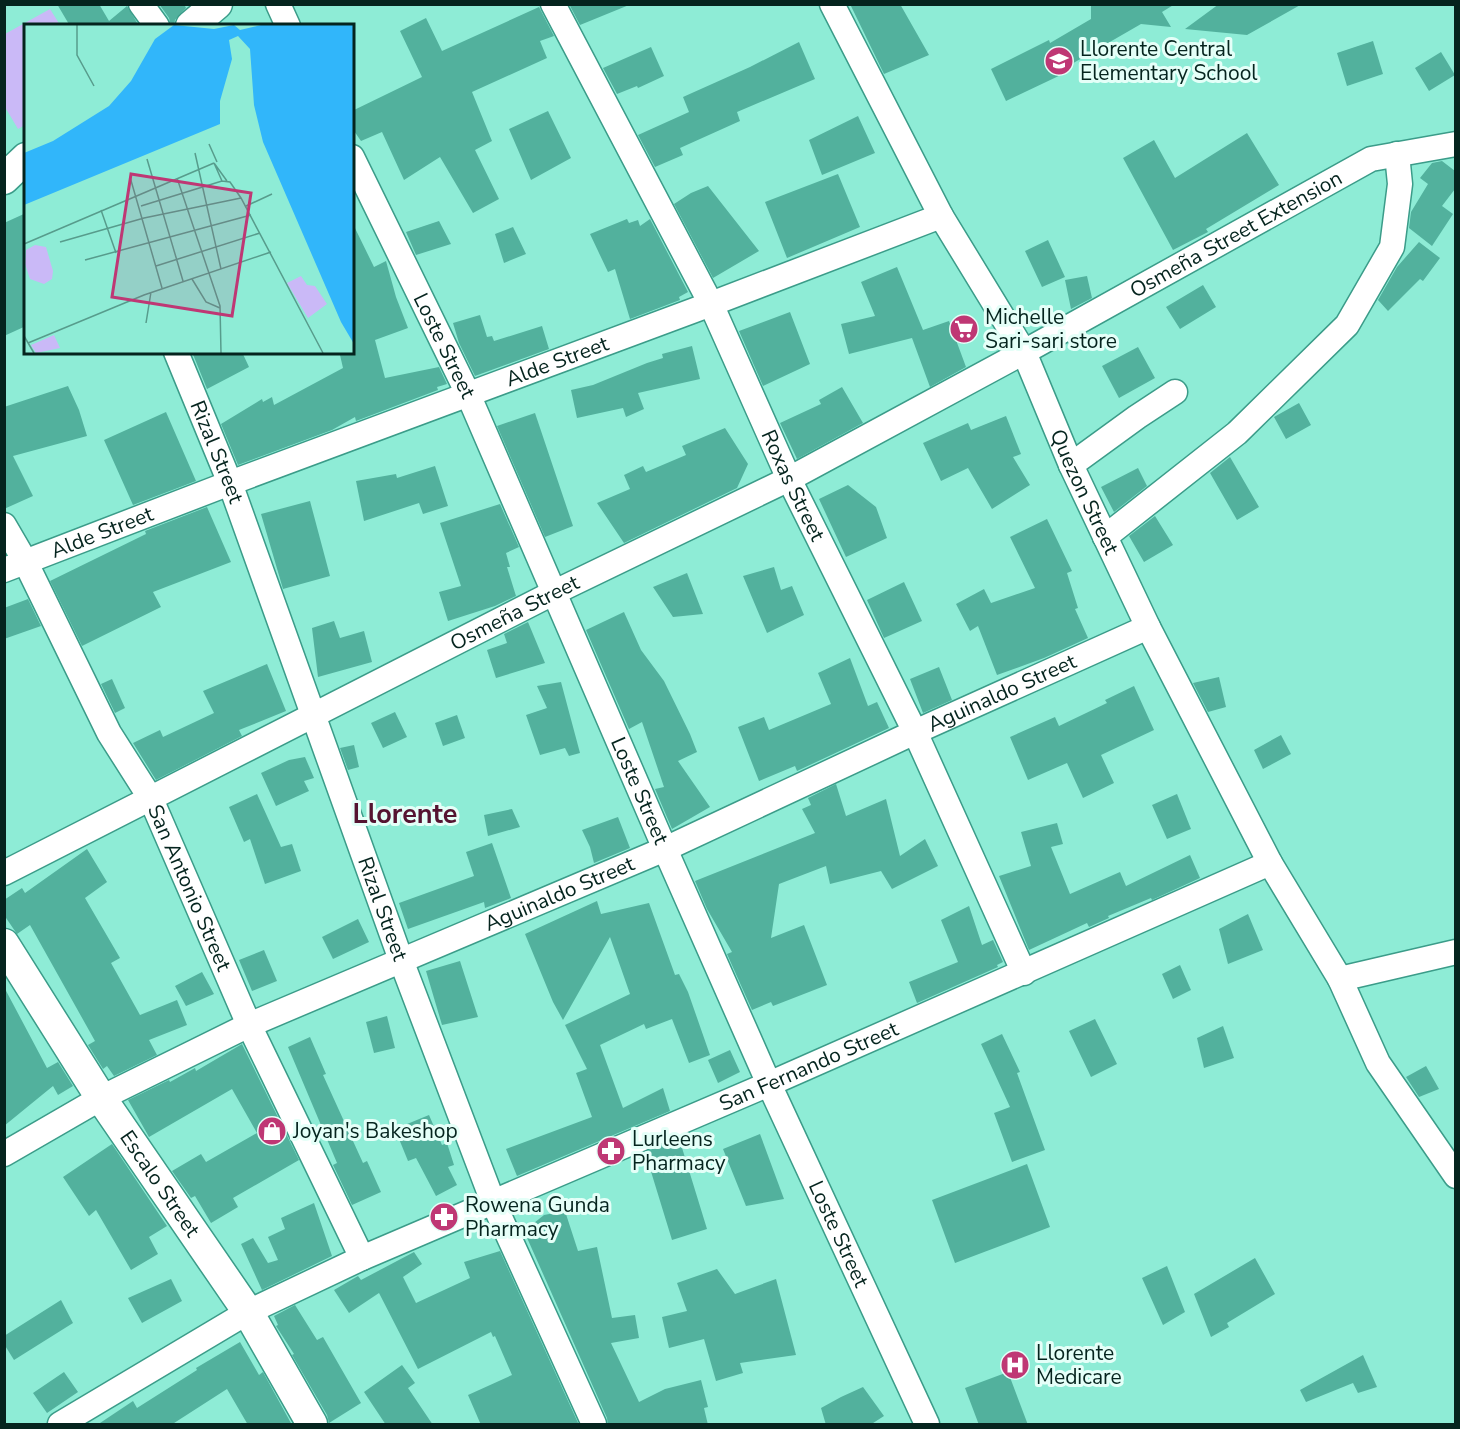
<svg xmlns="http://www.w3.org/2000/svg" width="1460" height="1429" font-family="'Nunito Sans',sans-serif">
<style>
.green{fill:#cab9f7}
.building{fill:#52b19d}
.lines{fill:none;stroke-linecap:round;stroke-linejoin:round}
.minor-casing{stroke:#3b9c89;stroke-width:27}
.tertiary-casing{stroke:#3b9c89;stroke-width:33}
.minor{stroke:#fff;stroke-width:24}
.tertiary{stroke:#fff;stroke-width:30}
.labels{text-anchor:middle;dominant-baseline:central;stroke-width:6;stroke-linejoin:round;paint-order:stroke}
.poi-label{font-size:21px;fill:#05241e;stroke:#e5fff8;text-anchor:start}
.street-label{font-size:21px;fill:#05241e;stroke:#e5fff8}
.district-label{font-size:27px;font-weight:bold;fill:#551431;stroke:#e5fff8}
.inset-road{fill:none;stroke:#579c8c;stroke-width:1.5}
.view{fill:#bf3774;fill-opacity:0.15;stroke:#bf3774;stroke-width:3}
.inset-edge{fill:none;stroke:#05241e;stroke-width:3}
</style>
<rect width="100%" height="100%" fill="#8eecd6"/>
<path class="green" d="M50 9 60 25 26 26 25 125 18 129 5 107V34Z"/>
<path class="building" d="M57 4H99L109 21 127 6 139 26H70Z
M159 4H184L186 8 175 20 174 26H171L169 18Z
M569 4H628L629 5 580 25Z
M850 4H900L929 55 884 74Z
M1091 4H1175L1162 12 1171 27 1141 24 1063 69 1065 73 1006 101 991 69 1049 40 1050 43 1091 19Z
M1219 4H1302L1247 35 1185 29Z
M539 7 554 36 540 41 547 58 472 92 492 141 475 150 499 199 473 213 440 157 404 180 382 132 361 141 352 128V111L422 77 400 31 426 18 442 51Z
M1373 41 1383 74 1347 86 1337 53Z
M799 42 815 79 737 112 740 121 680 148 683 155 655 167 638 135 689 112 683 97 750 67Z
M651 47 664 76 638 88 637 86 617 94 603 68Z
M1441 52 1455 75 1429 91 1415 68Z
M548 111 571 158 531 180 509 129Z
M858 116 875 153 822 175 809 140Z
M1247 133 1279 185 1206 229 1208 232 1173 250 1123 158 1154 140 1175 178Z
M1442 161 1455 171V189L1442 206 1453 214 1432 246 1409 228 1411 212 1428 184 1420 178 1432 163Z
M838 174 860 227 787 258 765 202Z
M708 186 759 251 713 278 674 204 691 193Z
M26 213V326L4 336V223Z
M627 219 629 223 638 220 640 226 650 219 688 292 679 297 680 300 630 319 615 269 608 272 590 234Z
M439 221 451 244 416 255 406 232Z
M352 222 374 267 386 261 396 297 408 328 375 340 385 378 439 367 447 384 437 387 438 390 356 421 355 417 332 430 238 465 221 424 262 399 263 402 272 397 274 405 343 368 340 355 352 352Z
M513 227 526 254 504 263 495 234Z
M1048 240 1065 277 1042 287 1025 251Z
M1419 242 1440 258 1423 281 1420 279 1388 311 1378 300 1397 267Z
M897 267 923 330 949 321 966 367 930 387 912 338 849 354 841 324 875 316 861 282Z
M1087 276 1092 298 1071 309 1065 280Z
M1203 285 1216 307 1180 329 1166 307Z
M790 312 810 364 763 386 739 331Z
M480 315 487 337 492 336 494 341 542 326 549 349 475 376 459 343 453 323Z
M692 346 700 379 638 393 644 409 626 417 623 408 577 418 571 390 593 385 647 363 663 358 662 354Z
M1138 347 1155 378 1119 398 1102 366Z
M192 352H242L249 367 207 389Z
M68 386 79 410 87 436 13 456 33 496 4 509V407Z
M842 387 863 423 797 459 780 423 821 404 819 400Z
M1299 403 1311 425 1286 439 1274 417Z
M166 412 196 481 133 505 104 440Z
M535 413 573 526 545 537 497 426Z
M1006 416 1021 454 1013 457 1030 485 992 509 968 468 941 481 923 443 968 423 971 430Z
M725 428 748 464 737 488 624 543 597 503 630 489 624 475 643 466 646 472 686 455 682 446Z
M1230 457 1259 507 1237 520 1210 473Z
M435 466 448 506 423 514 419 503 364 521 356 481 396 474 397 478Z
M1138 468 1147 486 1114 512 1101 487Z
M848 485 876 507 887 538 846 557 819 499Z
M310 501 330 576 283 589 261 514Z
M500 504 519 547 506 553 510 567H507L516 596 495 606 448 621 439 592 461 586 440 523Z
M207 507 231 562 153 592 161 607 82 646 50 581 146 534 145 531Z
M1155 516 1173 545 1144 562 1129 536Z
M1047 519 1072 571 1067 573 1078 608 1075 609 1088 638 1044 658 997 675 978 626 970 631 956 604 984 589 991 603 1035 588 1010 537Z
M774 567 781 590 792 586 804 615 767 633 743 576Z
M687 573 703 614 673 617 653 587Z
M904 582 922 621 884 638 867 600Z
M28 599 41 626 4 639V608Z
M624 612 641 650 664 681 690 734 697 752 678 761 710 807 672 829 655 789 664 787 642 722 629 729 586 630Z
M334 621 340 638 364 631 372 662 318 677 312 628Z
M528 622 545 663 496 678 487 650 507 643 504 634Z
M850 658 868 706 877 702 889 728 797 771 795 766 759 781 738 727 764 717 769 730 831 704 818 673Z
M267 664 286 711 239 730 242 736 156 780 133 743 160 730 163 737 214 713 203 691Z
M939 667 952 700 923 713 910 679Z
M1219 677 1226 707 1208 712 1193 683Z
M112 679 125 708 115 713 101 684Z
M561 682 580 753 569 756 565 748 540 755 526 715 547 708 537 686Z
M1134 686 1154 730 1101 755 1114 783 1083 798 1067 763 1028 780 1010 737 1055 717 1059 726 1107 703 1105 700Z
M395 712 407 737 383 748 371 723Z
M457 715 465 738 443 746 435 723Z
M1281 735 1291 754 1263 769 1254 750Z
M354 745 359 767 348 770 340 748Z
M305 757 314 778 304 781 309 791 276 806 261 773 289 760Z
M836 784 846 816 886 799 900 856 925 839 938 866 892 889 881 871 830 884 826 866 779 884 771 938 804 925 827 985 773 1006 771 1002 752 1010 727 954 732 952 707 909 695 881 815 833 802 809 811 805 808 798Z
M257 794 281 847 292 844 301 871 265 884 250 839 244 842 229 807Z
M1177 794 1191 829 1167 839 1152 805Z
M512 809 520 827 488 836 484 815Z
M618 817 630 848 594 863 590 847 582 830Z
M1057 823 1063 844 1051 847 1070 894 1120 872 1126 886 1190 855 1200 878 1152 900 1151 898 1108 916 1109 918 1089 927 1087 923 1029 950 999 876 1031 866 1021 832Z
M492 843 511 898 485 908 484 902 408 929 399 903 474 876 466 852Z
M87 849 107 882 85 898 120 958 111 963 140 1015 177 1000 187 1025 149 1040 157 1055 114 1076 107 1066 103 1069 88 1045 95 1041 30 925 17 934 4 915V900L22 888 25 893Z
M597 901 601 914 649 903 675 975 679 974 688 992 710 1055 689 1063 672 1019 646 1029 644 1024 600 1045 623 1108 663 1088 670 1111 517 1176 506 1149 592 1117 576 1073 587 1069 565 1025 630 994 610 937 563 1020 553 1002 525 934Z
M969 906 982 945 993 940 1003 962 997 965 998 967 917 1003 909 982 958 962 941 920Z
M1248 914 1263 950 1228 964 1219 929Z
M358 919 369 942 333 959 322 937Z
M264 950 277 981 252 991 239 960Z
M460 961 478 1017 442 1025 426 971Z
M1180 965 1191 990 1173 999 1162 974Z
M202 972 214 994 186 1006 175 986Z
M4 987 47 1068 58 1062 73 1086 58 1095 53 1086 4 1126Z
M387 1016 395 1048 374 1053 366 1022Z
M1095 1019 1117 1064 1091 1077 1069 1031Z
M1223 1026 1234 1058 1204 1068 1197 1038Z
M1002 1034 1020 1072 1017 1073 1045 1150 1012 1162 994 1113 1010 1107 981 1044Z
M310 1037 326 1074 323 1075 363 1163 367 1161 381 1192 352 1205 333 1165 337 1163 288 1047Z
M242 1044 299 1160 233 1198 238 1207 211 1223 195 1196 191 1198 172 1171 201 1154 206 1162 257 1133 232 1089 149 1137 128 1100 169 1080 170 1082 195 1068 196 1071Z
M730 1050 740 1072 718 1083 708 1060Z
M1426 1066 1439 1089 1419 1097 1406 1077Z
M429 1115 442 1145 447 1143 454 1165 448 1167 457 1185 436 1196 416 1158 408 1161 395 1129Z
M760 1134 784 1199 746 1206 723 1149Z
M679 1138 707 1229 672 1240 645 1152Z
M112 1144 167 1226 149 1237 158 1254 131 1270 96 1210 89 1216 63 1177Z
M1027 1164 1050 1227 955 1263 932 1200Z
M314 1203 332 1256 262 1290 241 1244 253 1238 268 1263 278 1260 268 1237 285 1229 281 1218Z
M565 1211 578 1251 597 1247 612 1318 635 1315 639 1338 611 1343 639 1402 665 1389 701 1380 708 1407 704 1408 708 1425H608L607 1418 524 1231 544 1215Z
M500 1251 579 1425H481L468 1395 512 1375 495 1336 493 1337 491 1332 418 1369 379 1293 349 1313 334 1290 358 1276 361 1280 414 1252 422 1264 403 1277 416 1303 470 1278 464 1262Z
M1255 1258 1275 1294 1227 1323 1229 1327 1211 1337 1194 1294Z
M1167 1266 1185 1312 1163 1325 1142 1278Z
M717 1269 735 1294 776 1279 796 1355 740 1363 743 1373 716 1381 704 1339 669 1348 662 1317 687 1311 677 1283Z
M171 1279 182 1301 142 1323 128 1298Z
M61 1300 73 1323 14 1360 4 1344V1336Z
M295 1305 317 1340 323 1337 361 1403 329 1423 327 1415 292 1355 294 1354 276 1326 278 1325 274 1316Z
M240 1342 259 1375 263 1372 292 1425H248L227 1389 171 1425H97L133 1401 137 1408 197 1370 196 1368Z
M1363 1355 1377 1387 1358 1393 1353 1383 1306 1402 1300 1390Z
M402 1365 415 1383 408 1388 433 1425H386L364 1392Z
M64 1372 78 1392 47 1413 33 1393Z
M1008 1372 1028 1425H979L965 1388Z
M863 1387 884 1416 870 1425H826L821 1408 841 1397Z"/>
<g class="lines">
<g class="minor-casing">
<g id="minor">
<path d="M141 4 157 26"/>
<path d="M278 4 288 26"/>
<path id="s1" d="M553 4 711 304 789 479 915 732 1024 973"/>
<path id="s2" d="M832 4 941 216 1024 352 1071 465 1148 627 1270 863 1340 979 1378 1063 1456 1176"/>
<path id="s3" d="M352 157 468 394 665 849 769 1084 927 1424"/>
<path id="s4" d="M176 352 230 483 401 960 493 1202 594 1424"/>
<path d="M1071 465 1137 417 1175 392"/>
<path id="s5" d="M4 525 25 561 109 733 151 799 249 1025 362 1258"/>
<path d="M1105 537 1237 433 1347 325 1392 247 1400 184 1397 154"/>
<path id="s6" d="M4 570 230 483 711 304 941 216"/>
<path id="s7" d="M4 873 553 593 789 479 1024 352 1371 159 1456 144"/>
<path d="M1340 979 1456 952"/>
<path id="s8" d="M4 1154 101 1098 249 1025 665 849 915 732 1148 627"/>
<path id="s9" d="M60 1424 248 1312 362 1258 769 1084 1270 863"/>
</g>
</g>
<g class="tertiary-casing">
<g id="tertiary">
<path d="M191 26 217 4"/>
<path d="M4 179 26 158"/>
<path id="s10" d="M4 944 101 1098 248 1312 312 1424"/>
</g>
</g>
<use href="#minor" class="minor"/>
<use href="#tertiary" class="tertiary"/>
</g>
<defs>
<g id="school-disc" transform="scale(1.5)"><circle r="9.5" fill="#bf3774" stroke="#e5fff8"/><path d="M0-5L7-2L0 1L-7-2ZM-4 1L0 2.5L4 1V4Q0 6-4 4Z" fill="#fff"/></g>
<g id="supermarket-disc" transform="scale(1.5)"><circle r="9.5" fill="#bf3774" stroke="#e5fff8"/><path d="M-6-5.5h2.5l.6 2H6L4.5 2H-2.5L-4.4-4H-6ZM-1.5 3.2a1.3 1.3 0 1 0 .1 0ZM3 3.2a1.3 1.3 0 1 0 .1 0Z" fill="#fff"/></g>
<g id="shop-disc" transform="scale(1.5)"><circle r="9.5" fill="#bf3774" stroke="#e5fff8"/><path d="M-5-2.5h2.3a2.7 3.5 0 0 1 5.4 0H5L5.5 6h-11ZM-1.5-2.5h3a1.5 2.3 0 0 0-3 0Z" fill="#fff"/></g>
<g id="pharmacy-disc" transform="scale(1.5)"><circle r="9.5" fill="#bf3774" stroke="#e5fff8"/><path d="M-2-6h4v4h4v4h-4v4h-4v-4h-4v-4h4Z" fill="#fff"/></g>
<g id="hospital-disc" transform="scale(1.5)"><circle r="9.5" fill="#bf3774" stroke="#e5fff8"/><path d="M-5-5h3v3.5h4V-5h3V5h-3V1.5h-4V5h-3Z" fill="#fff"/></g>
</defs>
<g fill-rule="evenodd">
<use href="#school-disc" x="1059" y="61"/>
<use href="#supermarket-disc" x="964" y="329"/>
<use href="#shop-disc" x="272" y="1131"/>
<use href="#pharmacy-disc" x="611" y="1151"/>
<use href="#pharmacy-disc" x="444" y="1217"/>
<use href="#hospital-disc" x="1015" y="1365"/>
</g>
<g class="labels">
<g class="poi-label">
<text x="1080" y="49">Llorente Central<tspan x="1080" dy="24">Elementary School</tspan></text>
<text x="985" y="317">Michelle<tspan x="985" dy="24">Sari-sari store</tspan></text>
<text x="293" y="1131">Joyan's Bakeshop</text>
<text x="632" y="1139">Lurleens<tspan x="632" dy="24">Pharmacy</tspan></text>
<text x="465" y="1205">Rowena Gunda<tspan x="465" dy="24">Pharmacy</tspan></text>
<text x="1036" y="1353">Llorente<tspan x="1036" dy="24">Medicare</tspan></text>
</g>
<g class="street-label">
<text stroke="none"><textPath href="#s7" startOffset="1388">Osmeña Street Extension</textPath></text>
<text stroke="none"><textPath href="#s3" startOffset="210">Loste Street</textPath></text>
<text stroke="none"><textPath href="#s6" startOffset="591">Alde Street</textPath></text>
<text stroke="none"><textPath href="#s4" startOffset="108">Rizal Street</textPath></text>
<text stroke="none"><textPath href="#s1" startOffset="538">Roxas Street</textPath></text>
<text stroke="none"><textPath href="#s2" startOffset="550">Quezon Street</textPath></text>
<text stroke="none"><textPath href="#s6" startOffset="105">Alde Street</textPath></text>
<text stroke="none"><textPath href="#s7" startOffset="573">Osmeña Street</textPath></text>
<text stroke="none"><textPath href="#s8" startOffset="1100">Aguinaldo Street</textPath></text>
<text stroke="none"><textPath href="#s3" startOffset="696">Loste Street</textPath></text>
<text stroke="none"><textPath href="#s5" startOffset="408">San Antonio Street</textPath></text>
<text stroke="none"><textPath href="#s8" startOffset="614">Aguinaldo Street</textPath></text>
<text stroke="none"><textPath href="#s4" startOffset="594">Rizal Street</textPath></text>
<text stroke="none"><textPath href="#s9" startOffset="831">San Fernando Street</textPath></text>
<text stroke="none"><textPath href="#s10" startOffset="286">Escalo Street</textPath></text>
<text stroke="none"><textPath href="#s3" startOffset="1182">Loste Street</textPath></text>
</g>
<g class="district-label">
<text x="405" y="814">Llorente</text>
</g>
</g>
<g transform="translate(24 24)">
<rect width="330" height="330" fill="#8eecd6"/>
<path d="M11 221 22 223 29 247 28 255 20 260 6 255 1 240 2 226ZM277 252 283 261 291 262 303 280 284 294 263 259ZM30 311 36 324 12 329 7 321Z" fill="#cab9f7"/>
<path d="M150 1 190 5 210 1 216 6 237 1H330V320L317 298 239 118 230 81 226 25 214 12 205 16 208 35 196 77V100L0 181V129L29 117 85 82 107 57 131 15Z" fill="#31b6fa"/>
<path class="inset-road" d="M53 1V31L70 62M185 120 193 138M171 129 197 245M123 135 159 257M190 139 203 157M190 139 198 157M106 153 138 264M153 154 196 282 197 329M198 157 206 158 217 174 299 329M117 182 198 157M222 182 248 170M77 186 92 229M36 218 120 194 217 174M0 220 190 139M61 236 227 191M132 242 236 209M168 255 182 278 196 284M122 299 127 268M0 312 10 329M4 319 120 271 247 228"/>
<path class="view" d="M107 150 227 169 208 292 88 273Z"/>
<rect width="330" height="330" class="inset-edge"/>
</g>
<rect width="1460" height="1429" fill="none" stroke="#05241e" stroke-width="12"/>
</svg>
